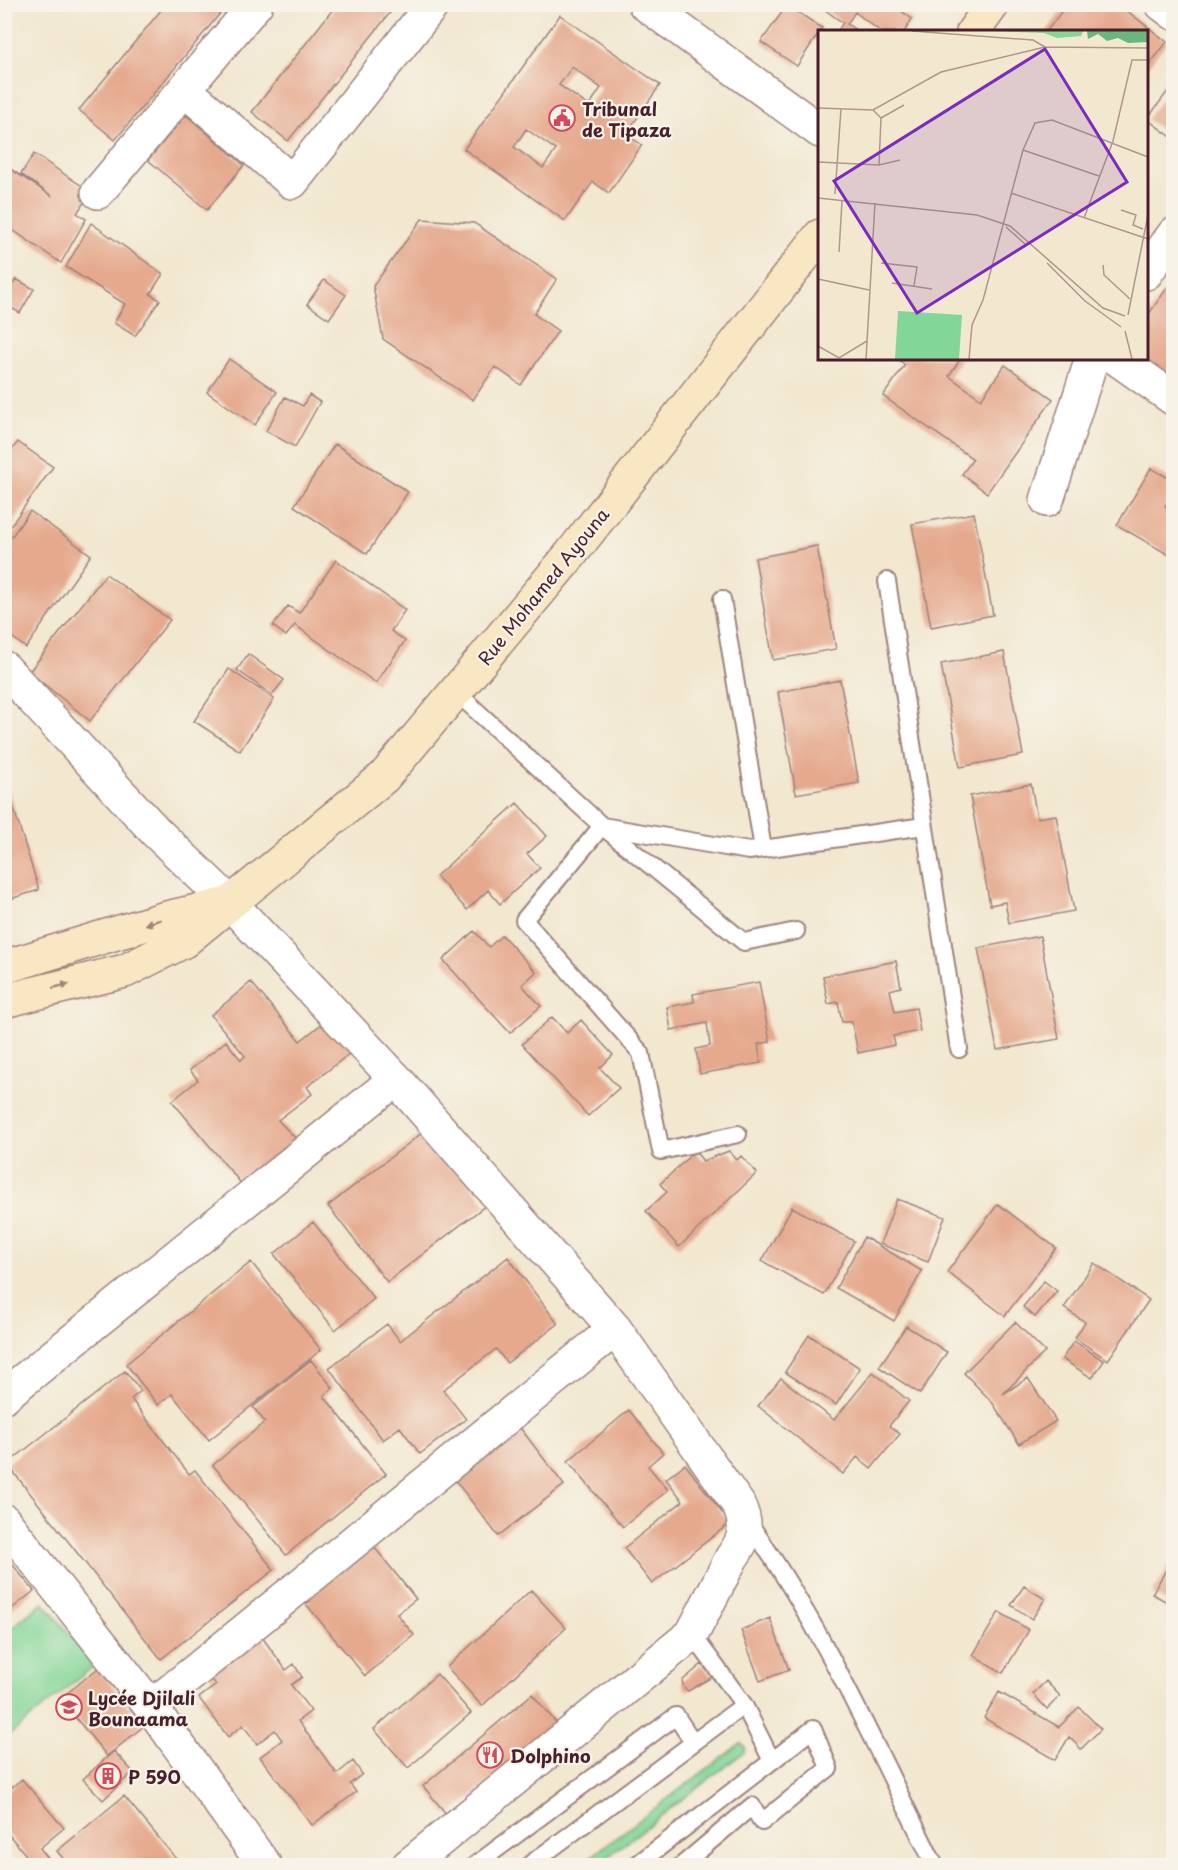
<svg xmlns="http://www.w3.org/2000/svg" width="1178" height="1870" font-family="'Playpen Sans',sans-serif">
<style>
.green{fill:#82d697;stroke:#667a61;stroke-width:1.5}
.building{fill:#e5a98d;fill-rule:evenodd}
.lines{fill:none;stroke-linecap:round;stroke-linejoin:round}
.service-casing{stroke:#9e837d;stroke-width:20}
.minor-casing{stroke:#9e837d;stroke-width:36}
.secondary-casing{stroke:#9e837d;stroke-width:36}
.service{stroke:#fff;stroke-width:16}
.minor{stroke:#fff;stroke-width:33}
.secondary{stroke:#f9e7c3;stroke-width:33}
.oneway{fill:#a28377}
.labels{text-anchor:middle;dominant-baseline:central;stroke-width:4.5;stroke-linejoin:round;paint-order:stroke}
.poi-label{font-size:18px;font-weight:bold;fill:#4a1f2b;stroke:#f7f3e8;text-anchor:start}
.street-label{font-size:18px;fill:#4a1f2b;stroke:#f7f3e8}
.inset-road{fill:none;stroke:#af978d;stroke-width:1.5}
.view{fill:#7b2cbf;fill-opacity:0.15;stroke:#7b2cbf;stroke-width:3}
.inset-edge{fill:none;stroke:#4a1f2b;stroke-width:3}
</style>
<rect width="100%" height="100%" fill="#f7f3e8"/>
<filter id="ink" filterUnits="userSpaceOnUse"><feTurbulence type="fractalNoise" baseFrequency=".0167" numOctaves="2"/><feDisplacementMap in="SourceGraphic" scale="12" xChannelSelector="R" yChannelSelector="G"/><feConvolveMatrix kernelMatrix="1 2 1 2 8 2 1 2 1" color-interpolation-filters="sRGB"/></filter>
<filter id="wash" filterUnits="userSpaceOnUse"><feTurbulence type="fractalNoise" baseFrequency=".008" numOctaves="4" result="noise"/><feDisplacementMap in="SourceGraphic" scale="24" xChannelSelector="R" yChannelSelector="G"/><feGaussianBlur stdDeviation="1.35" result="paint"/><feColorMatrix in="noise" values="0 0 0 0 0 0 0 0 0 0 0 0 0 0 0 0 0 1.4 0 .05"/><feComposite in="paint" operator="in"/></filter>
<g filter="url(#wash)">
<rect width="100%" height="100%" fill="#f2e7cf"/>
<path class="green" d="M43 1602 95 1665 5 1739V1633Z
M741 1743 745 1747 744 1752 597 1865H580Z"/>
<g id="blocks">
<path class="building" d="M166 4H228L115 140 79 110Z
M337 4H397L288 141 252 112Z
M817 4H892L912 19 904 32H881L855 12 847 24 859 32H837L843 23Z
M1067 4H1118L1167 42 1146 69V32H1046Z
M787 5 822 28 797 66 761 42Z
M560 15 660 85 626 134 642 145 609 193 593 182 565 221 464 149ZM572 67 601 88 589 106 559 85ZM526 129 556 150 543 168 514 147Z
M1174 83V139L1147 119Z
M186 115 244 165 207 210 148 160Z
M34 154 91 192 77 213 86 219 61 263 4 224V165L52 196 21 174Z
M422 219 474 223 557 279 534 314 558 331 521 385 495 367 473 400 383 339 373 286Z
M91 223 163 274 150 294 160 300 135 336 114 323 125 304 66 267Z
M1174 278V382L1140 358H1146V318Z
M16 279 34 289 20 313 4 304V298Z
M324 280 346 295 329 319 307 304Z
M897 358H961L949 376 981 399 1005 365 1053 399 987 493 962 474 973 459 883 396 905 365Z
M229 359 277 392 255 425 207 392Z
M309 395 320 402 295 447 266 431 285 397 303 406Z
M18 442 53 467 4 535V459Z
M335 444 408 492 367 554 294 506Z
M1151 468 1174 481V492L1165 506 1174 511V558L1117 525Z
M30 511 91 555 26 648 4 631V547Z
M974 513 993 615 931 627 912 524Z
M817 546 836 649 773 660 755 558Z
M336 560 405 610 391 631 405 641 376 683 295 625 286 636 273 626 288 606 299 613Z
M106 574 170 620 90 721 29 672Z
M1004 652 1023 755 960 767 941 664Z
M248 654 284 680 272 695 237 670Z
M229 669 274 699 240 751 194 721Z
M840 680 859 783 796 794 778 692Z
M4 777 39 890 4 901Z
M1031 784 1037 818 1056 815 1074 911 1009 923 1005 902 990 905 970 796Z
M517 803 547 836 527 854 540 868 500 904 488 890 467 910 436 876Z
M474 931 489 947 502 935 536 972 522 985 541 1006 510 1033 443 960Z
M1040 936 1059 1039 997 1050 978 948Z
M896 961 901 987 890 990 895 1012 916 1008 920 1031 893 1036 895 1045 858 1053 852 1022H842L838 1002 828 1004 823 976Z
M251 982 300 1041 328 1019 354 1050 307 1087 312 1094 278 1120 299 1142 244 1187 172 1101 198 1080 190 1070 226 1041 241 1060 245 1056 211 1015Z
M759 982 770 1042 758 1044 761 1063 700 1074 696 1049 710 1046 707 1023 671 1030 667 1007 694 1002 693 994Z
M552 1017 567 1033 581 1020 613 1055 600 1068 619 1088 588 1116 522 1044Z
M427 1129 486 1205 387 1282 328 1206Z
M695 1151 703 1161 729 1151 737 1160 741 1156 757 1173 679 1247 646 1211 667 1192 660 1184Z
M897 1199 945 1217 928 1262 880 1244Z
M998 1204 1056 1248 1005 1316 947 1272Z
M792 1207 854 1241 824 1295 762 1261Z
M313 1222 374 1299 335 1330 274 1254Z
M864 1237 922 1271 894 1321 836 1288Z
M508 1257 558 1324 507 1363 496 1349 443 1390 466 1419 420 1454 400 1427 383 1440 329 1368 387 1324 400 1341Z
M251 1262 321 1350 209 1440 172 1394 158 1405 126 1364Z
M1094 1263 1149 1300 1108 1360 1075 1338 1085 1322 1064 1308Z
M1044 1281 1057 1291 1035 1317 1023 1307Z
M1015 1322 1045 1352 1003 1394 1028 1378 1056 1421 1019 1444 992 1402 964 1373Z
M906 1326 947 1352 920 1394 879 1367Z
M809 1335 860 1368 836 1405 785 1372Z
M1074 1341 1104 1361 1092 1378 1062 1359Z
M311 1360 333 1388 324 1396 386 1474 286 1555 213 1465 265 1422 253 1407Z
M125 1371 141 1391 131 1399 189 1474 195 1470 274 1570 161 1659 7 1464Z
M873 1372 909 1401 889 1426 900 1434 871 1469 857 1457 843 1474 758 1406 781 1378 834 1420Z
M629 1410 663 1453 648 1466 668 1490 623 1527 568 1461Z
M518 1425 564 1485 498 1536 452 1476Z
M685 1464 730 1523 652 1584 624 1548 683 1501 666 1479Z
M367 1538 416 1599 397 1614 414 1635 365 1676 306 1604 310 1601 302 1591Z
M4 1554 34 1591 4 1615Z
M1174 1556V1599L1171 1604 1152 1594Z
M1024 1586 1045 1599 1032 1619 1011 1605Z
M531 1590 566 1628 482 1706 447 1667Z
M999 1612 1029 1630 1003 1673 973 1655Z
M770 1618 789 1670 760 1681 741 1630Z
M259 1633 286 1670 294 1664 302 1677 291 1685 311 1711 298 1721 337 1774 353 1761 362 1774 350 1784 356 1792 312 1825 260 1757 282 1740 275 1730 257 1744 243 1725 228 1737 199 1698 216 1685 209 1675Z
M702 1664 712 1677 688 1691 684 1688 682 1681Z
M98 1668 144 1726 107 1756 60 1699Z
M437 1674 471 1713 408 1768 374 1729Z
M1046 1681 1060 1696 1047 1709 1033 1694Z
M999 1692 1059 1727 1079 1707 1101 1729 1081 1749 1069 1737 1055 1760 984 1718Z
M532 1694 558 1725 448 1816 423 1786Z
M114 1751 133 1772 103 1800 83 1779Z
M22 1779 64 1828 40 1848 54 1866H35L4 1829V1794Z
M124 1796 173 1855 181 1866H69L57 1851Z"/>
</g>
</g>
<g filter="url(#ink)">
<use href="#blocks" fill-opacity="0" stroke="#9e837d" stroke-width="1.5"/>
<g class="lines">
<g class="service-casing">
<path id="service" d="M887 581 959 1049
M722 599 763 849
M456 692 602 826 749 851 924 826
M738 1134 661 1151 641 1053 524 920 602 826 744 942 796 931
M746 1519C823 1626 876 1749 935 1866
M474 1866 676 1716 693 1742
M528 1866 744 1705 692 1634
M635 1866 772 1761 744 1705
M681 1866 752 1806 762 1822 829 1768 813 1729 772 1761"/>
</g>
<g class="minor-casing">
<path id="minor" d="M645 4 820 131
M1162 4 1174 13
M185 90 292 182 433 4
M98 192 256 4
M1146 273 1174 234
M1116 358 1174 399
M1047 500 1092 358
M4 668 156 832 230 903 396 1079 615 1329 738 1504C748 1524 746 1539 732 1557L692 1634 408 1866
M4 1396 396 1079
M4 1521 151 1707 265 1866
M151 1707 615 1329"/>
</g>
<g class="secondary-casing">
<path id="secondary" d="M973 32 993 4
M4 967 166 918 223 905
M4 1001 125 971 184 941 384 777 571 554 820 236"/>
</g>
<use href="#service" class="service"/>
<use href="#minor" class="minor"/>
<use href="#secondary" class="secondary"/>
</g>
<defs><path id="oneway-solid" d="M-6-.8H1V-3.2L6.5 0L1 3.2V.8H-6Z" transform="scale(1.5)"/></defs>
<g class="oneway">
<use href="#oneway-solid" transform="translate(153 922) rotate(163)"/>
<use href="#oneway-solid" transform="translate(61 986) rotate(-13)"/>
</g>
</g>
<defs>
<g id="civic-ring" transform="scale(1.35)"><circle r="9.5" fill="#f7f3e8" stroke="#d1495b" stroke-width="1.5"/><path d="M-.6-6.5H3V-4.5H.6V-3L4-1V1h2V6H-6V1h2V-1L-.6-3ZM-1.2 2.5V6h2.4V2.5Z" fill="#d1495b"/></g>
<g id="school-ring" transform="scale(1.35)"><circle r="9.5" fill="#f7f3e8" stroke="#d1495b" stroke-width="1.5"/><path d="M0-5L7-2L0 1L-7-2ZM-4 1L0 2.5L4 1V4Q0 6-4 4Z" fill="#d1495b"/></g>
<g id="restaurant-ring" transform="scale(1.35)"><circle r="9.5" fill="#f7f3e8" stroke="#d1495b" stroke-width="1.5"/><path d="M-5-6h1v4h1v-4h1v4h1v-4h1v5L-1.5 .5V6h-2V.5L-5-1ZM5-6V6H3V1.5H1.5Q1.5-4 5-6Z" fill="#d1495b"/></g>
<g id="building-ring" transform="scale(1.35)"><circle r="9.5" fill="#f7f3e8" stroke="#d1495b" stroke-width="1.5"/><path d="M-4-6H4V6H1V3H-1V6H-4ZM-2.5-4.3h1.7v1.8h-1.7ZM.8-4.3h1.7v1.8H.8ZM-2.5-1h1.7V.8h-1.7ZM.8-1h1.7V.8H.8Z" fill="#d1495b"/></g>
</defs>
<g fill-rule="evenodd">
<use href="#civic-ring" x="562" y="118"/>
<use href="#school-ring" x="69" y="1707"/>
<use href="#restaurant-ring" x="490" y="1755"/>
<use href="#building-ring" x="108" y="1776"/>
</g>
<g class="labels">
<g class="poi-label">
<text x="582" y="108">Tribunal<tspan x="582" dy="21">de Tipaza</tspan></text>
<text x="88" y="1697">Lycée Djilali<tspan x="88" dy="21">Bounaama</tspan></text>
<text x="510" y="1755">Dolphino</text>
<text x="128" y="1776">P 590</text>
</g>
<g class="street-label">
<text transform="translate(543 586) rotate(-51)">Rue Mohamed Ayouna</text>
</g>
</g>
<g transform="translate(818 30)">
<rect width="330" height="330" fill="#f2e7cf"/>
<path d="M175 1H265L263 6 239 8 226 3ZM80 281 144 285 141 329H77Z" fill="#82d697"/>
<path d="M269 1H330V12L310 13 300 8 289 11 280 4 270 9Z" fill="#69b780"/>
<path class="inset-road" d="M94 1 215 10 227 17M0 78 55 80 123 42 227 17 330 18M55 80 63 88 61 135M63 88 86 75M205 120 281 146M0 132 61 135 82 130M193 163 330 209M17 164 23 79M0 168 159 185 192 196 285 278 307 286M303 180 318 185 315 195 325 199M266 188 295 111 314 30H330M188 197 207 214M21 222 24 171M63 233 99 237 96 256M229 233 267 271 303 297M285 235 286 245 312 269M0 249 51 260M74 253 114 259M310 285 330 185M307 301 314 329M0 316 21 328 49 311M48 329 57 173M151 329 154 295 165 270 205 120 217 93 234 90 330 127"/>
<path class="view" d="M227 19 309 152 99 283 16 151Z"/>
<rect width="330" height="330" class="inset-edge"/>
</g>
<rect width="1178" height="1870" fill="none" stroke="#f7f3e8" stroke-width="24"/>
</svg>
